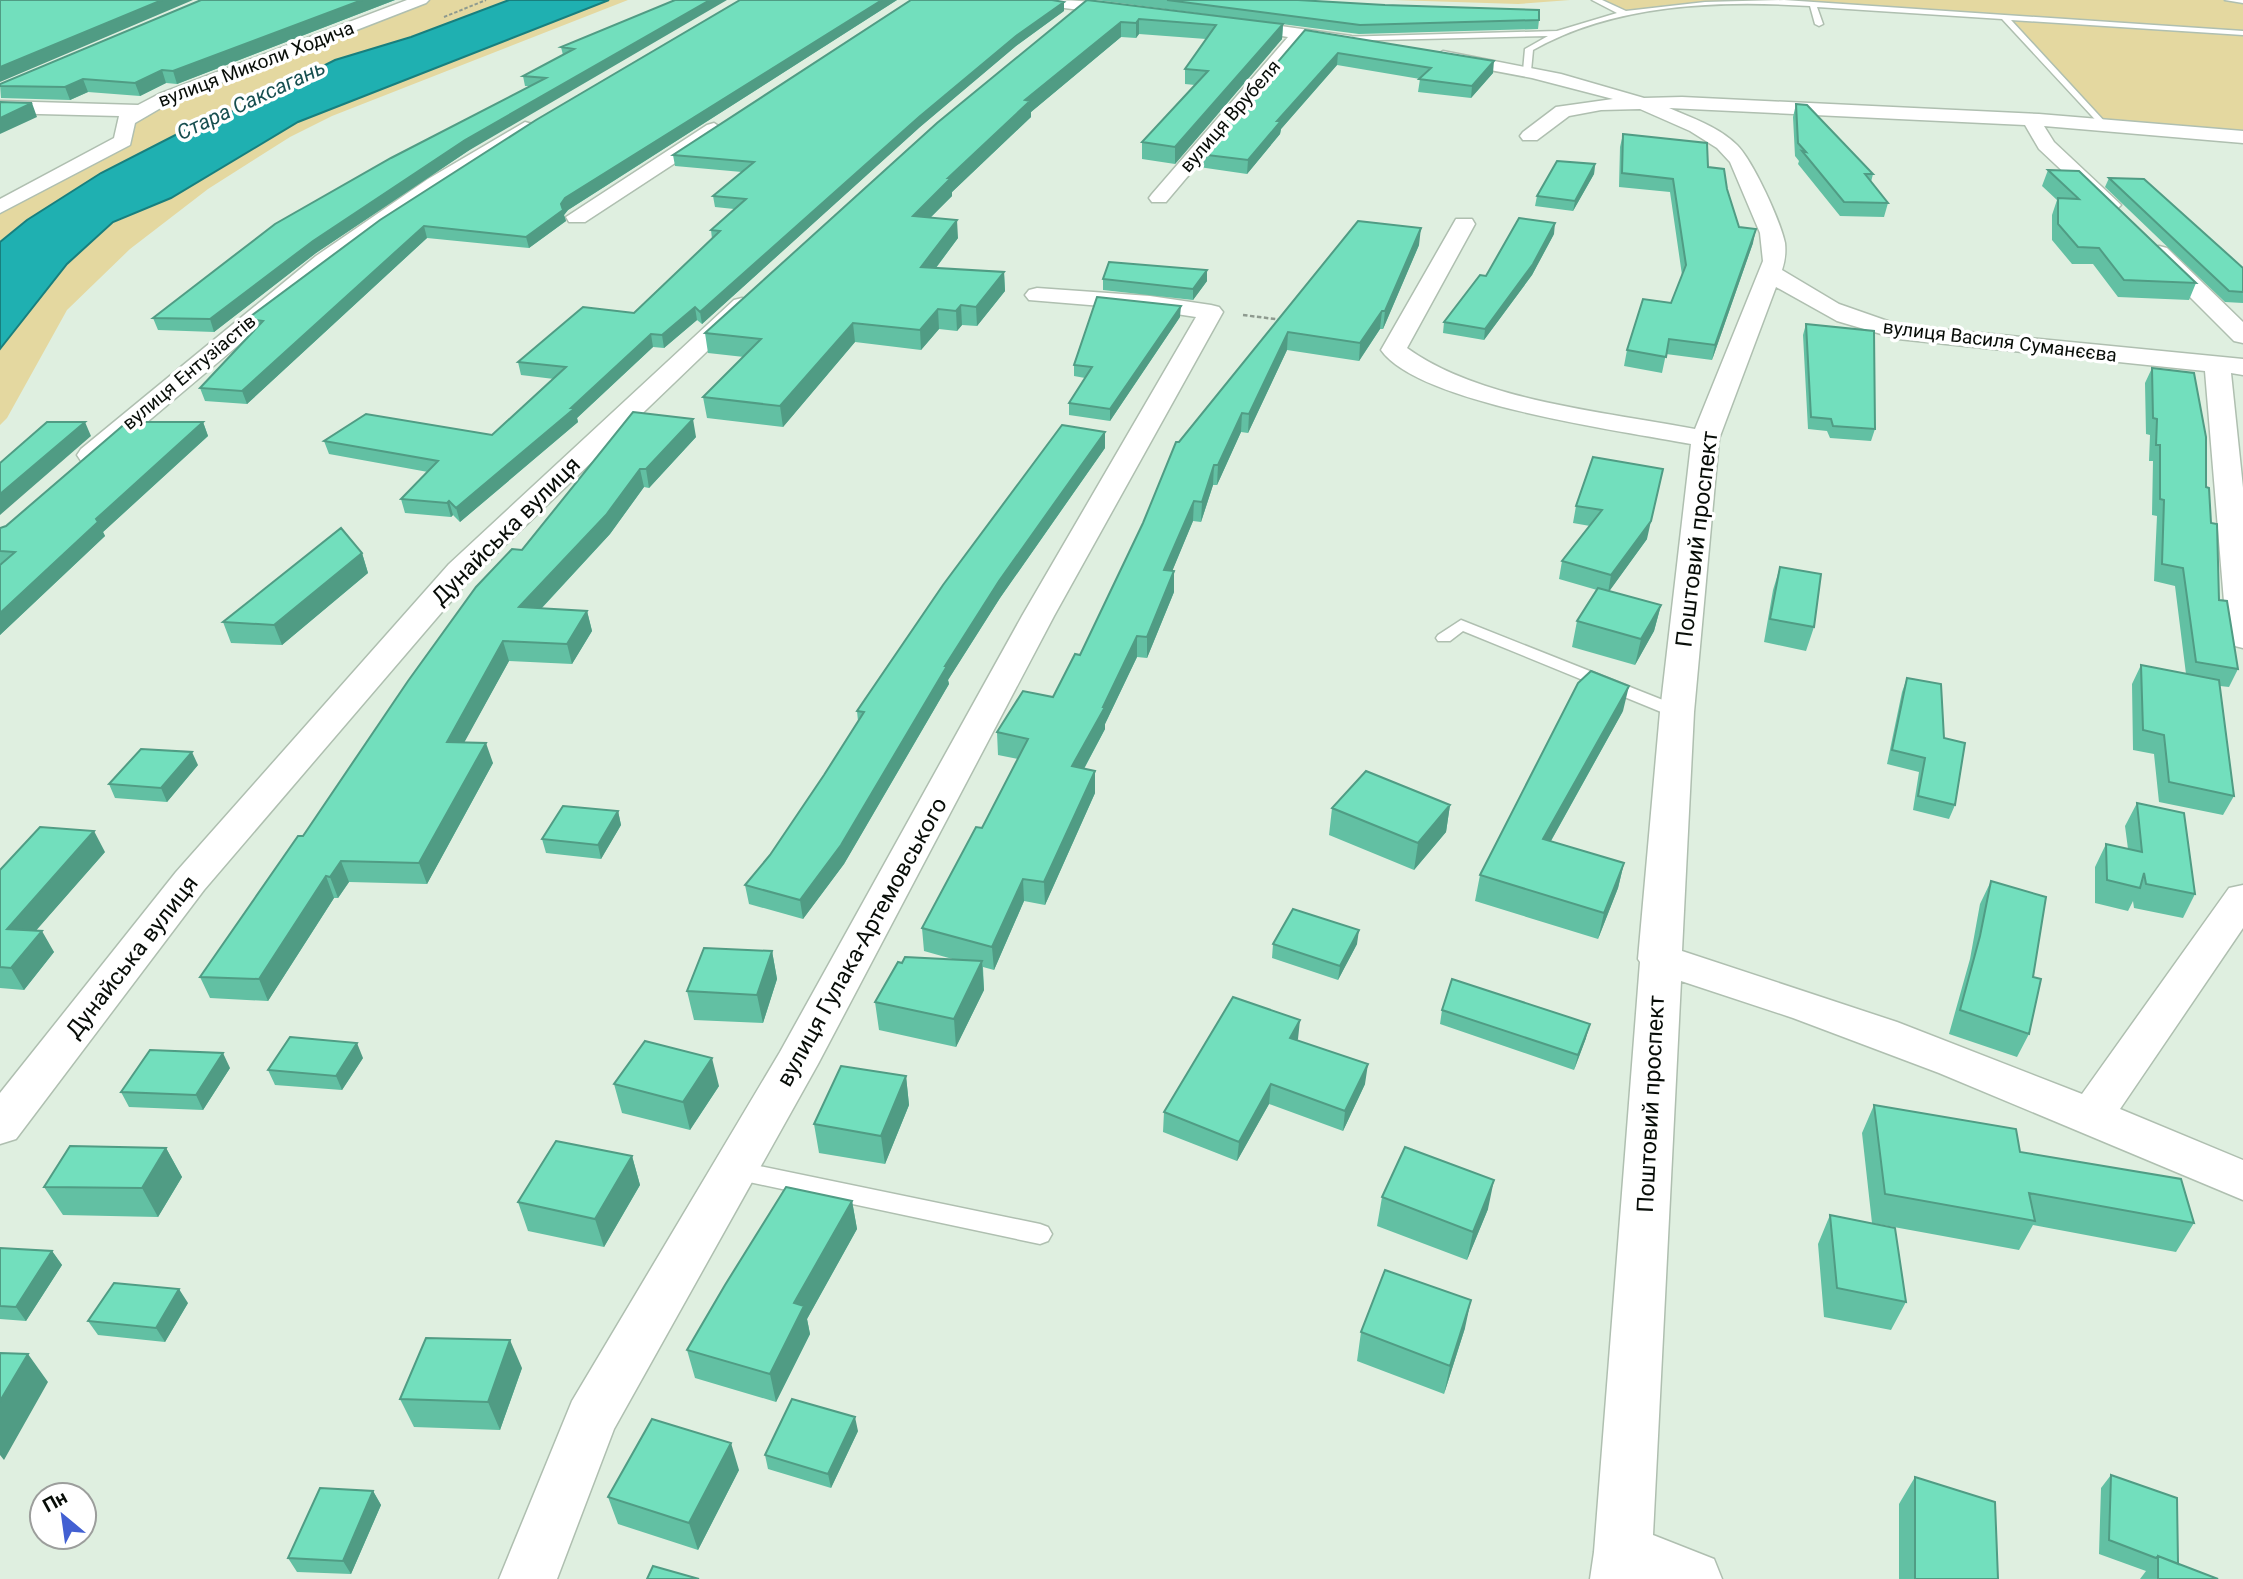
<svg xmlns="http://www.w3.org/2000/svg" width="2243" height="1579" font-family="Roboto,sans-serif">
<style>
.green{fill:#e4d8a0}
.water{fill:#1fb0b1;stroke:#187f7e;stroke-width:2}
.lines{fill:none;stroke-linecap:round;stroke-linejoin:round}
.lane-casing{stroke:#afbfb0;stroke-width:3}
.street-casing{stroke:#afbfb0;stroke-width:3}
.path-far1{stroke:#8e9a8f;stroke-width:2;stroke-dasharray:3.5 2;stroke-linecap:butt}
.path{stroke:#8e9a8f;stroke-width:2.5;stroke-dasharray:4.5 2.5;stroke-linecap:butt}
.lane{fill:#fff;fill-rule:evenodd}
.street{fill:#fff;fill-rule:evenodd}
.wall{fill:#62c0a3}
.shaded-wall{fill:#509c84}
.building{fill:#72dfbd;stroke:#509c84;stroke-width:2}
.labels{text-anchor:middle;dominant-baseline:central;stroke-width:7;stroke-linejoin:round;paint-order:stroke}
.far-street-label{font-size:19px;fill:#080d08;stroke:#fff}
.far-water-label{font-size:21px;font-style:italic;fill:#174f50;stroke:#fff}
.street-label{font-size:23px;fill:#080d08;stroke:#fff}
</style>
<rect width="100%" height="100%" fill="#dfefe0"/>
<path class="green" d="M421 0H509L411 37 335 60 240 108 191 127 101 173 27 220 0 242V207L123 141 126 120Z
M609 0H628L332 116 290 137 208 189 130 249 67 310 7 418 0 425V349L67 264 113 222 171 198 298 122Z
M1393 0H1570L1518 4Z
M1596 0H2243V137L2103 125 2005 18 1766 1 1706 5 1626 14Z"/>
<path class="water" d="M509 0H609L298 122 171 198 113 222 67 264 0 349V242L27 220 101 173 191 127 240 108 335 60 411 37Z"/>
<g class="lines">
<g class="lane-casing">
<path id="lane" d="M1592 0H1602L1626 11 1705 2 1784 0 2243 31V35L2011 20 2106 123 2107 125 2103 128 2002 19 1817 7 1823 24 1819 26 1815 24 1810 6C1717 0 1615 4 1533 50L1531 71 1527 73 1523 71 1525 49 1548 36 1338 41 1334 39 1338 37 1557 31 1617 13Z
M2225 0H2243V3Z
M1461 620 1683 708 1685 712 1683 716H1671L1463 631 1450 641H1438L1436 638 1438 635Z
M735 1161 1040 1224 1048 1227 1052 1234 1048 1241 1040 1244 735 1179 727 1176 724 1170 727 1164Z"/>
</g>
<g class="street-casing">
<path id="street" d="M407 0H429L426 3 171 102 135 123 130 145 0 213V199L114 138 119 116 0 113V101L138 105 159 94Z
M1032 0C1053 0 1124 0 1137 11L1129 16 1040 5Z
M1232 19 1351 36 1359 41 1351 46 1304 39 1166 202H1152L1149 198 1152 194 1288 37 1226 27 1224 24Z
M1443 51 1561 74 1644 98 1682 97 2039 114 2243 131V143L2044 126 2054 142 2117 201 2121 205 2117 209H2103L2039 149 2025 125 1669 108C1692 118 1719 127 1737 145 1753 161 1780 220 1785 243 1786 253 1785 261 1782 270L1839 304 1899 325 2243 359V375L2231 373 2243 488V648L2231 645 2227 638 2205 371 1898 339 1837 321 1776 287 1719 439 1694 712 1682 951 1897 1022 2082 1094 2229 888 2243 885V928L2120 1109 2243 1160V1200L1939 1073 1793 1018 1681 981 1653 1535 1714 1559 1722 1579H1590L1594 1552 1640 962 1638 959 1660 712 1691 444C1624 431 1418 404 1381 350L1456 219H1472L1475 224 1407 348C1480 401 1606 412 1695 429L1763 261 1760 233 1730 162 1717 148 1690 131 1640 109 1601 110 1569 116 1537 140H1523L1520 136 1523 132 1556 107 1613 99 1532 78 1437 60 1435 56Z
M525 122 532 124 534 128 532 132 442 187 332 266 101 461 91 463 81 461 77 455 81 449 316 256 428 179Z
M714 123 723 129 721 133 585 222H569L566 217 707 125Z
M2159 246 2167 248 2243 322V343L2234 341 2151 258 2148 253 2151 248Z
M1037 288 1150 296 1211 305 1219 307 1223 312 1054 616 818 1064 614 1429 557 1579H499L572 1401 780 1052 1022 616 1196 317 1150 310 1029 300 1025 295 1029 290Z
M742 298 750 300 754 305 750 310 471 578 204 890 16 1139 0 1144V1093L176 872 449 564 734 300Z"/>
</g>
<path class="path-far1" d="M444 17 486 0"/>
<path class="path" d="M1243 315 1283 320"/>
<use href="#lane" class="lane"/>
<use href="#street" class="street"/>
</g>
<path class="wall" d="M201 0H395L177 84 166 83 140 96 88 92 70 100 1 98 0 84Z
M675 0 468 151 316 253 214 332 158 330 153 318 530 86H525L523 76 563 55 561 47Z
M740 0H897L568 210 564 215 566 221 529 248 427 238 247 404 205 401 200 388 252 332 247 319Z
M1087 0 1283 24 1282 39 1175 164 1142 159V142L1195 85 1185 84V69L1206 39 1139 34 1136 38 1121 37 1031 112V117L952 192V196L930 218 958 238 936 268 1004 272 1005 291 977 326 962 325 957 331 939 329 921 350 855 342 783 427 707 418 703 397 744 357 708 353 705 333Z
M1096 0H1298L1539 20 1538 29 1359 34Z
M1064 11 1016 46 920 127 702 324 697 320 664 348 653 347 577 418 578 422 460 522 453 515 451 517 405 513 401 499 428 472 329 454 324 441 492 435 554 379 521 375 518 362 634 313 712 239 711 230 734 209 715 207 713 196 742 172 675 166 673 155Z
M1305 30 1493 73 1471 98 1418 92 1420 79 1337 65 1281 129 1280 134 1247 174 1199 167V154Z
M1796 104 1873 174 1871 182 1888 203 1884 217 1840 216 1798 164 1799 161 1795 156 1793 117Z
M1623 134 1708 167 1727 189 1739 227 1753 243 1712 360 1666 354 1662 373 1624 366 1627 350 1671 303 1682 275 1670 192 1619 187 1620 147Z
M1595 164 1594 174 1573 211 1535 206 1537 196Z
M2048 170 2196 283 2189 300 2118 297 2093 264H2072L2052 240V215L2057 200 2042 186Z
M2109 178 2243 268V303L2225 302 2105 187Z
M1358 221 1419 245 1383 329H1380L1359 361 1287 350 1248 433 1241 432 1217 485H1213L1201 522 1193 521 1172 571 1174 592 1147 658 1137 657 1105 724V729L1084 769 1095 793 1045 905 1024 901 994 970 983 967 984 990 956 1047 879 1030 875 1002 902 963 956 960 924 951 922 928 982 828 1018 759 998 755 997 732 1053 697 1080 655 1143 523 1179 442Z
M1554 234 1532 275 1484 340 1443 333 1444 322 1486 276Z
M1103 279 1207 281 1193 300 1103 290Z
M1180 317 1110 421 1069 415V403L1085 378 1074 376V365Z
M1806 324 1875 429 1871 441 1830 438 1827 431 1808 429 1803 335Z
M2152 368 2206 487 2219 600 2238 669 2229 687 2220 686 2234 796 2223 815 2159 802 2154 754 2133 750 2132 684 2141 665 2186 674 2175 586 2154 581 2157 516 2152 515 2153 461H2149L2150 435 2146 434 2145 383Z
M633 412 696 437 649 488 644 487 610 534 541 609 587 611 592 631 572 664 509 661 464 742 493 763 427 884 349 882 338 898H334L268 1001 210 998 200 977 303 836Z
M203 422 208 436 103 532 105 536 0 635V528L6 526Z
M1105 432V448L1000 598 948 680 949 684 844 864 803 919 749 904 745 885 770 855 824 775 858 721 857 711Z
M1593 457 1647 539 1609 591 1661 605 1654 631 1635 665 1572 647 1577 621 1597 590 1559 579 1562 561 1590 526 1573 523 1576 506Z
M362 553 368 573 282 645 231 643 223 622Z
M1780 567 1814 627 1806 651 1764 642 1773 590Z
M1907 678 1944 738 1955 805 1949 819 1913 810 1919 772 1887 764 1902 692Z
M1623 711 1551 841 1624 863 1618 888 1598 939 1475 901 1480 875Z
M198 765 167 802 115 798 109 784Z
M2137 803 2195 894 2183 918 2134 908 2133 901 2128 911 2095 903V867L2106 844 2128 849 2125 826Z
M1450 805 1446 832 1414 870 1329 835 1332 808Z
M618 811 621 825 601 859 546 853 542 839Z
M105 852 36 930 54 952 24 990 0 988V870Z
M1991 881 2029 1034 2017 1057 1949 1034 1970 959 1980 904Z
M1273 944H1357L1338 980 1272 958Z
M772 951 777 979 763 1023 694 1020 687 991Z
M1442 1010 1586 1038 1574 1070 1440 1024Z
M1297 1040 1365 1084 1343 1131 1269 1104 1237 1161 1163 1132 1164 1112Z
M363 1058 342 1090 275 1085 268 1070Z
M230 1068 203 1110 129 1107 121 1092Z
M906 1076 909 1105 885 1164 819 1153 814 1124Z
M614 1084 719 1086 690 1130 622 1113Z
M1874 1105 2020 1152 2194 1223 2176 1252 2033 1225 2019 1250 1872 1223 1862 1133Z
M166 1148 182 1177 158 1217 63 1215 44 1187Z
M632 1156 640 1185 604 1247 528 1231 518 1202Z
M1382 1197 1488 1209 1467 1260 1377 1226Z
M852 1201 857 1229 807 1319 810 1334 776 1402 695 1378 687 1350Z
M1830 1215 1906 1302 1891 1330 1824 1317 1818 1244Z
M0 1248 52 1251 62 1265 26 1321 0 1319Z
M188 1303 165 1342 98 1335 88 1321Z
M1465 1328 1444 1394 1357 1361 1361 1332Z
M522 1368 500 1430 414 1427 400 1399Z
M858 1431 831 1488 768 1469 765 1455Z
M739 1470 698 1550 618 1524 608 1497Z
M2111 1475 2178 1564 2218 1579H2140L2146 1571 2099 1554 2101 1488Z
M1915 1477 1998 1579H1899V1504Z
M373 1491 381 1505 351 1574 297 1572 288 1558Z"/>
<path class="shaded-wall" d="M162 0H193L0 82V67Z
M362 0H395L177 84 173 71Z
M710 0H727L468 151 316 253 214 332 210 319 313 241 465 140Z
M882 0H897L568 210 564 215 566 221 529 248 526 237 561 204 565 198Z
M1064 2V11L1016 46 920 127 702 324 700 312 919 117 1016 36Z
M1139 19V34L1136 38V23Z
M1121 22V37L1031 112V117L952 192V196L914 234 913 216 948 178 1025 100Z
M1283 24 1282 39 1175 164V147Z
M1338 53 1337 65 1281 129 1280 134 1247 174 1248 160 1277 121Z
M1494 61 1493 73 1471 98 1472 86Z
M162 70 166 83 140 96 135 83Z
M83 79 88 92 70 100 65 87Z
M32 103 37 117 0 134V118Z
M1595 164 1594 174 1573 211 1575 201Z
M957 220 958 238 923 285 921 267Z
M1555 223 1554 234 1532 275 1484 340 1485 329Z
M424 226 427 238 247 404 242 391Z
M1421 228 1419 245 1383 329 1385 311Z
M1756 229 1753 243 1712 360 1715 345Z
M1207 270V281L1193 300V289Z
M1004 272 1005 291 977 326 976 307Z
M961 305 962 325 957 331 956 311Z
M1181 306 1180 317 1110 421V409Z
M695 307 697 320 664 348 662 335Z
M938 309 939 329 921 350 920 330Z
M1382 311 1380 329 1359 361 1360 343Z
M853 323 855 342 783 427 780 406Z
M1288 332 1287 350 1248 433 1249 414Z
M651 334 653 347 577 418 578 422 460 522 456 508 571 408Z
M1242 413 1241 432 1217 485 1218 465Z
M693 419 696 437 649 488 646 469Z
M85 422 91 436 0 515V494Z
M203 422 208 436 103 532 105 536 0 635V613L96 519Z
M1105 432V448L1000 598 948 680 949 684 844 864 803 919 800 900 945 666 999 581Z
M1214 465 1213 485 1201 522 1202 502Z
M640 469 644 487 610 534 524 627 519 607Z
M1659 485 1647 539 1608 593 1611 575Z
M449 501 453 515 451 517 447 503Z
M1194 501 1193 521 1164 591V570Z
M362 553 368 573 282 645 274 625Z
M1174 571V592L1147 658V637Z
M1661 605 1654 631 1635 665 1641 639Z
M587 611 592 631 572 664 567 644Z
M1137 636V657L1105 724V729L1073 789 1072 766 1103 707Z
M503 641 509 661 453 763 447 742Z
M1629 686 1623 711 1538 864 1543 839Z
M486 743 493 763 427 884 419 863Z
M192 752 198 765 167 802 161 788Z
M1095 771V793L1045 905 1044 882Z
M1450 805 1446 832 1414 870 1418 843Z
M618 811 621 825 601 859 598 845Z
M94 831 105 852 19 950 7 929Z
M341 861 349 882 338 898 330 877Z
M1624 863 1618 888 1598 939 1604 913Z
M326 876 334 898 268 1001 259 979Z
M1023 879 1024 901 994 970 992 947Z
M1359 930 1357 944 1338 980 1340 966Z
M42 931 54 952 24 990 11 968Z
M772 951 777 979 763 1023 757 995Z
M982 961 984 990 956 1047 954 1019Z
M1300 1020 1298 1039 1288 1058 1290 1038Z
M1590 1024 1586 1038 1574 1070 1578 1055Z
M357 1043 363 1058 342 1090 336 1076Z
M223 1053 230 1068 203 1110 196 1095Z
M712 1058 719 1086 690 1130 683 1102Z
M1368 1064 1365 1084 1343 1131 1345 1111Z
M906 1076 909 1105 885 1164 881 1136Z
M1271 1084 1269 1104 1237 1161 1239 1142Z
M166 1148 182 1177 158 1217 142 1188Z
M632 1156 640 1185 604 1247 595 1219Z
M1494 1180 1488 1209 1467 1260 1473 1232Z
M852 1201 857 1229 807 1319 810 1334 776 1402 770 1374 794 1303Z
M52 1251 62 1265 26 1321 16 1307Z
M179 1289 188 1303 165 1342 156 1328Z
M1471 1300 1465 1328 1444 1394 1450 1366Z
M510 1340 522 1368 500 1430 488 1402Z
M28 1354 48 1382 4 1460 0 1455V1401Z
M855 1417 858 1431 831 1488 828 1474Z
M731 1443 739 1470 698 1550 689 1523Z
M373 1491 381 1505 351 1574 343 1561Z"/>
<path class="building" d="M0 0H162L0 67Z
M201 0H362L173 71 162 70 135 83 83 79 65 87 0 86V84Z
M675 0H710L465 140 313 241 210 319 153 318 275 224 391 158 546 78 523 76 574 49 561 47Z
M740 0H882L565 198 561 204 563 210 526 237 424 226 242 391 200 388 263 321 247 319 380 220 536 120Z
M911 0H1052L1064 2 1016 36 919 117 700 312 695 307 662 335 651 334 571 408H575L456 508 449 501 447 503 401 499 438 461 324 441 366 414 492 435 566 367 518 362 583 307 634 313 720 231 711 230 746 199 713 196 754 162 673 155Z
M1087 0 1283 24 1175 147 1142 142 1208 71 1185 69 1216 25 1139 19 1136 23 1121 22 1025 100 1030 101 948 178H951L913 216 957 220 921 267 1004 272 976 307 961 305 956 311 938 309 920 330 853 323 780 406 703 397 761 339 705 333 937 123Z
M1167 0H1298L1385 5 1539 10V20L1360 25Z
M1305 30 1494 61 1472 86 1419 79 1431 68 1338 53 1277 121H1281L1248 160 1199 154Z
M0 102 32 103 0 118Z
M1796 104 1807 105 1873 174H1865L1888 203 1844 202 1802 151 1806 152 1798 143Z
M1623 134 1707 143 1708 167 1724 169 1727 189 1739 227 1756 229 1715 345 1669 339 1666 357 1627 350 1643 299 1671 303 1686 265 1673 179 1622 173Z
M1557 161 1595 164 1575 201 1537 196Z
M2048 170 2079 171 2196 283 2124 280 2099 248 2078 247 2058 224V198L2079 199Z
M2109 178 2144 179 2243 268V292L2229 291Z
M1519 218 1555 223 1533 264 1485 329 1444 322 1480 275 1486 276Z
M1358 221 1421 228 1385 311H1382L1360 343 1288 332 1249 414 1242 413 1218 465H1214L1202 502 1194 501 1164 570 1174 571 1147 637 1137 636 1103 707H1105L1072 766 1095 771 1044 882 1023 879 992 947 922 928 976 827 982 828 1028 739 997 732 1023 691 1053 697 1075 654 1080 655 1143 523 1176 442H1179Z
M1109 262 1207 270 1193 289 1103 279Z
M1097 297 1181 306 1110 409 1069 403 1092 367 1074 365Z
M1806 324 1874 331 1875 429 1833 426 1831 419 1811 417Z
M2152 368 2194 373 2206 437V487L2209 488 2211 523 2217 524 2219 600 2227 601 2238 669 2196 662 2183 568 2162 564 2164 500 2160 499V445H2156L2157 419 2153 418Z
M633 412 693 419 646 469H640L606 515 519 607 587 611 567 644 503 641 447 742 486 743 419 863 341 861 330 877 326 876 259 979 200 977 298 836H303L408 681 476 587 512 549 522 550Z
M47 422H85L0 494V463Z
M127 422H203L96 519 98 522 0 613V565L15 552 0 551V528L6 526Z
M1062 425 1105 432 999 581 945 666H947L841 845 800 900 745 885 770 855 824 775 864 712 857 711 943 585Z
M1593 457 1663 469 1651 521 1611 575 1562 561 1602 510 1576 506Z
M341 528 362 553 274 625 223 622Z
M1780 567 1821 574 1814 627 1770 619Z
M1598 588 1661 605 1641 639 1577 621Z
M2141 665 2219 680 2234 796 2169 782 2164 735 2143 730Z
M1591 671 1629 686 1543 839 1624 863 1604 913 1480 875 1578 683Z
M1907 678 1941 684 1944 738 1965 743 1955 805 1918 796 1925 758 1892 750Z
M141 749 192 752 161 788 109 784Z
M1366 771 1450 805 1418 843 1332 808Z
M2137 803 2184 813 2195 894 2146 884 2144 873 2140 888 2107 880 2106 844 2142 852Z
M563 806 618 811 598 845 542 839Z
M40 827 94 831 7 929 42 931 11 968 0 967V870Z
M1991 881 2046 897 2033 977 2041 979 2029 1034 1960 1010 1980 936Z
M1293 909 1359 930 1340 966 1273 944Z
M704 948 772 951 757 995 687 991Z
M905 957 982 961 954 1019 875 1002 898 962 902 963Z
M1452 979 1590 1024 1578 1055 1442 1010Z
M1233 997 1300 1020 1290 1038 1368 1064 1345 1111 1271 1084 1239 1142 1164 1112Z
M290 1037 357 1043 336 1076 268 1070Z
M645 1041 712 1058 683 1102 614 1084Z
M150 1050 223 1053 196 1095 121 1092Z
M841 1066 906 1076 881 1136 814 1124Z
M1874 1105 2016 1129 2020 1152 2181 1179 2194 1223 2029 1193 2035 1221 1885 1194Z
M556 1141 632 1156 595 1219 518 1202Z
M70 1146 166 1148 142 1188 44 1187Z
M1405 1147 1494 1180 1473 1232 1382 1197Z
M786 1187 852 1201 794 1303 804 1306 770 1374 687 1350 725 1285Z
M1830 1215 1895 1228 1906 1302 1837 1288Z
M0 1248 52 1251 16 1307 0 1306Z
M1385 1270 1471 1300 1450 1366 1361 1332Z
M114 1283 179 1289 156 1328 88 1321Z
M426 1338 510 1340 488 1402 400 1399Z
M0 1353 28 1354 0 1401Z
M792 1399 855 1417 828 1474 765 1455Z
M652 1419 731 1443 689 1523 608 1497Z
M2111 1475 2177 1498 2178 1564 2158 1556 2156 1558 2109 1540Z
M1915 1477 1995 1502 1998 1579H1915Z
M320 1488 373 1491 343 1561 288 1558Z
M2158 1556 2218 1579H2158Z
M653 1566 699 1579H647Z"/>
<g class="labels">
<g class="far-street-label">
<text transform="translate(256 64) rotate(-21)">вулиця Миколи Ходича</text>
<text transform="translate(1230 116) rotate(-49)">вулиця Врубеля</text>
<text transform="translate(2000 341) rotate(7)">вулиця Василя Суманєєва</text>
<text transform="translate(189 372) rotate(-40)">вулиця Ентузіастів</text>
</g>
<g class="far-water-label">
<text transform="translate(251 100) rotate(-25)">Стара Саксагань</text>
</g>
<g class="street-label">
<text transform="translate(506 531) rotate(-45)">Дунайська вулиця</text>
<text transform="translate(1697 539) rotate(-83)">Поштовий проспект</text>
<text transform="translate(862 942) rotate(-61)">вулиця Гулака-Артемовського</text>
<text transform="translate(132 957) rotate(-52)">Дунайська вулиця</text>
<text transform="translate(1651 1104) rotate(-87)">Поштовий проспект</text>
</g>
</g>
<g transform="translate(63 1516) rotate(331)"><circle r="33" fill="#ffffff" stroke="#9c9e9c" stroke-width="2"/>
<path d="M0-5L12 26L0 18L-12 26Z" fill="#4260d2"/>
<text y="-10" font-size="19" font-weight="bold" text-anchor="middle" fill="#080d08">Пн</text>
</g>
</svg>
